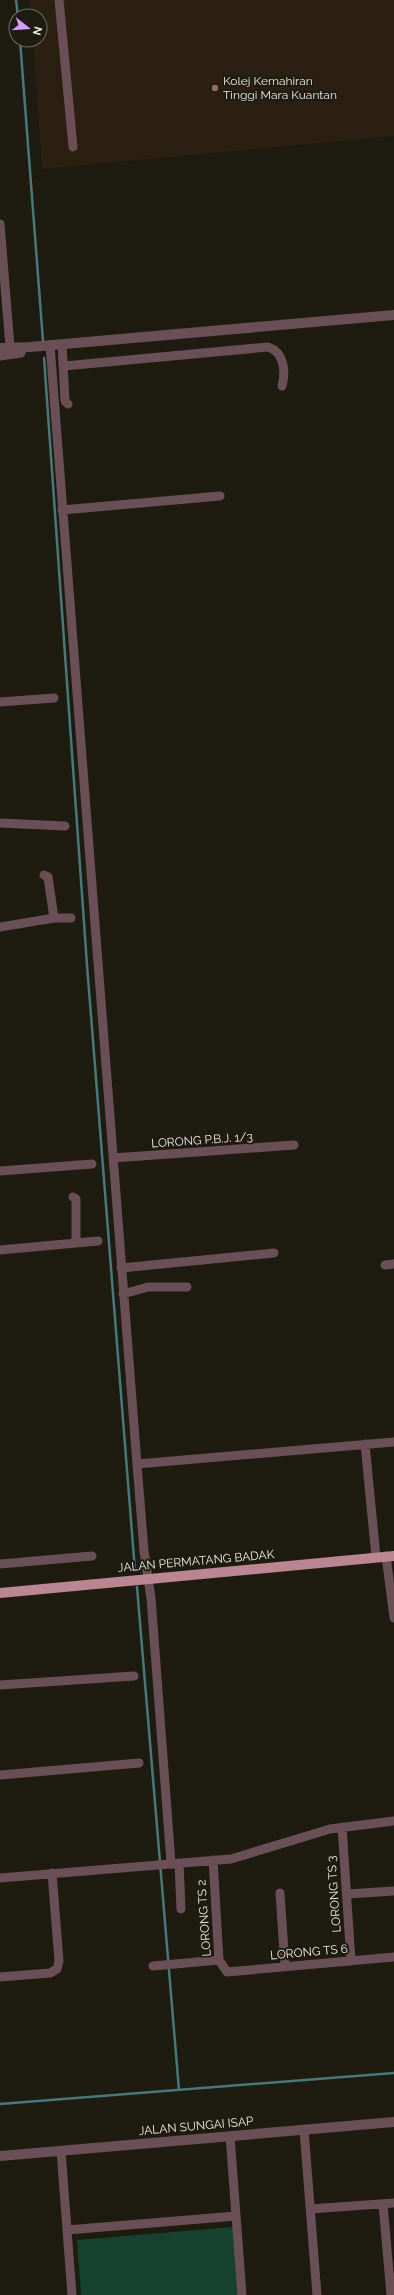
<svg xmlns="http://www.w3.org/2000/svg" width="394" height="2295" font-family="Raleway,sans-serif">
<style>
.education{fill:#2b1f11}
.green{fill:#174230}
.lines{fill:none;stroke-linecap:round;stroke-linejoin:round}
.stream{stroke:#46797a;stroke-width:2.5}
.minor{stroke:#6a5056;stroke-width:9}
.tertiary{stroke:#6a5056;stroke-width:10}
.primary{stroke:#bb8591;stroke-width:10}
.education-dot{fill:#8d6e63;stroke:#1e1b10;stroke-width:1.5}
.labels{text-anchor:middle;dominant-baseline:central;stroke-width:4;stroke-linejoin:round;paint-order:stroke}
.poi-label{font-size:12px;fill:#eae8e1;stroke:#1e1b10;text-anchor:start}
.street-label{font-size:12px;fill:#eae8e1;stroke:#1e1b10}
</style>
<rect width="100%" height="100%" fill="#1e1b10"/>
<path class="education" d="M30 0H394V136L42 169 33 40H40V16H31Z"/>
<path class="green" d="M233 2227 238 2295H81L77 2240Z"/>
<g class="lines">
<path class="stream" d="M16 0 18 16
M20 40 43 341
M44 358 87 965 135 1571
M137 1587 179 2090
M0 2104 394 2073"/>
<path class="minor" d="M59 0 73 147
M0 224 10 347
M62 344 65 401 68 404
M50 345 137 1464 144 1551 151 1598 171 1863
M0 356 21 353
M64 366 268 347C284 352 286 371 282 386
M62 510 220 496
M0 702 54 698
M0 823 65 826
M44 875 48 877 54 918
M0 927 54 918H71
M113 1158 294 1145
M0 1171 92 1164
M73 1197 76 1199V1243
M0 1250 98 1241
M385 1265 394 1264
M121 1268 274 1253
M123 1294 148 1287H187
M365 1444 376 1557
M137 1464 394 1442
M386 1556 394 1618
M0 1564 92 1556
M0 1685 134 1676
M0 1775 139 1763
M342 1827 351 1961
M213 1860 219 1960 227 1972 394 1957
M179 1863 181 1909
M0 1878 231 1859 330 1829 394 1821
M280 1893 285 1966
M347 1894 394 1891
M153 1966 219 1960
M0 1977 50 1973 57 1969 59 1961 52 1873
M304 2130 317 2295
M230 2136 242 2295
M61 2151 72 2295
M383 2204 391 2295
M310 2209 394 2203
M67 2230 236 2216"/>
<path class="tertiary" d="M0 348 30 347 394 315
M0 2156 394 2122"/>
<path class="primary" d="M0 1593 394 1556"/>
</g>
<circle class="education-dot" cx="215" cy="88" r="4"/>
<g class="labels">
<g class="poi-label">
<text x="223" y="81">Kolej Kemahiran<tspan x="223" dy="14">Tinggi Mara Kuantan</tspan></text>
</g>
<g class="street-label">
<text transform="translate(202 1140) rotate(-4)">LORONG P.B.J. 1/3</text>
<text transform="translate(196 1561) rotate(-5)">JALAN PERMATANG BADAK</text>
<text transform="translate(334 1894) rotate(-94)">LORONG TS 3</text>
<text transform="translate(204 1918) rotate(-94)">LORONG TS 2</text>
<text transform="translate(309 1952) rotate(-5)">LORONG TS 6</text>
<text transform="translate(196 2126) rotate(-5)">JALAN SUNGAI ISAP</text>
</g>
</g>
<g transform="translate(28 28) rotate(107)"><circle r="19" fill="#1e1b10" stroke="#706d64"/>
<path d="M0-3L7 15L0 10L-7 15Z" fill="#d49cfc"/>
<text y="-6" font-size="11" font-weight="bold" text-anchor="middle" fill="#eae8e1">N</text>
</g>
</svg>
